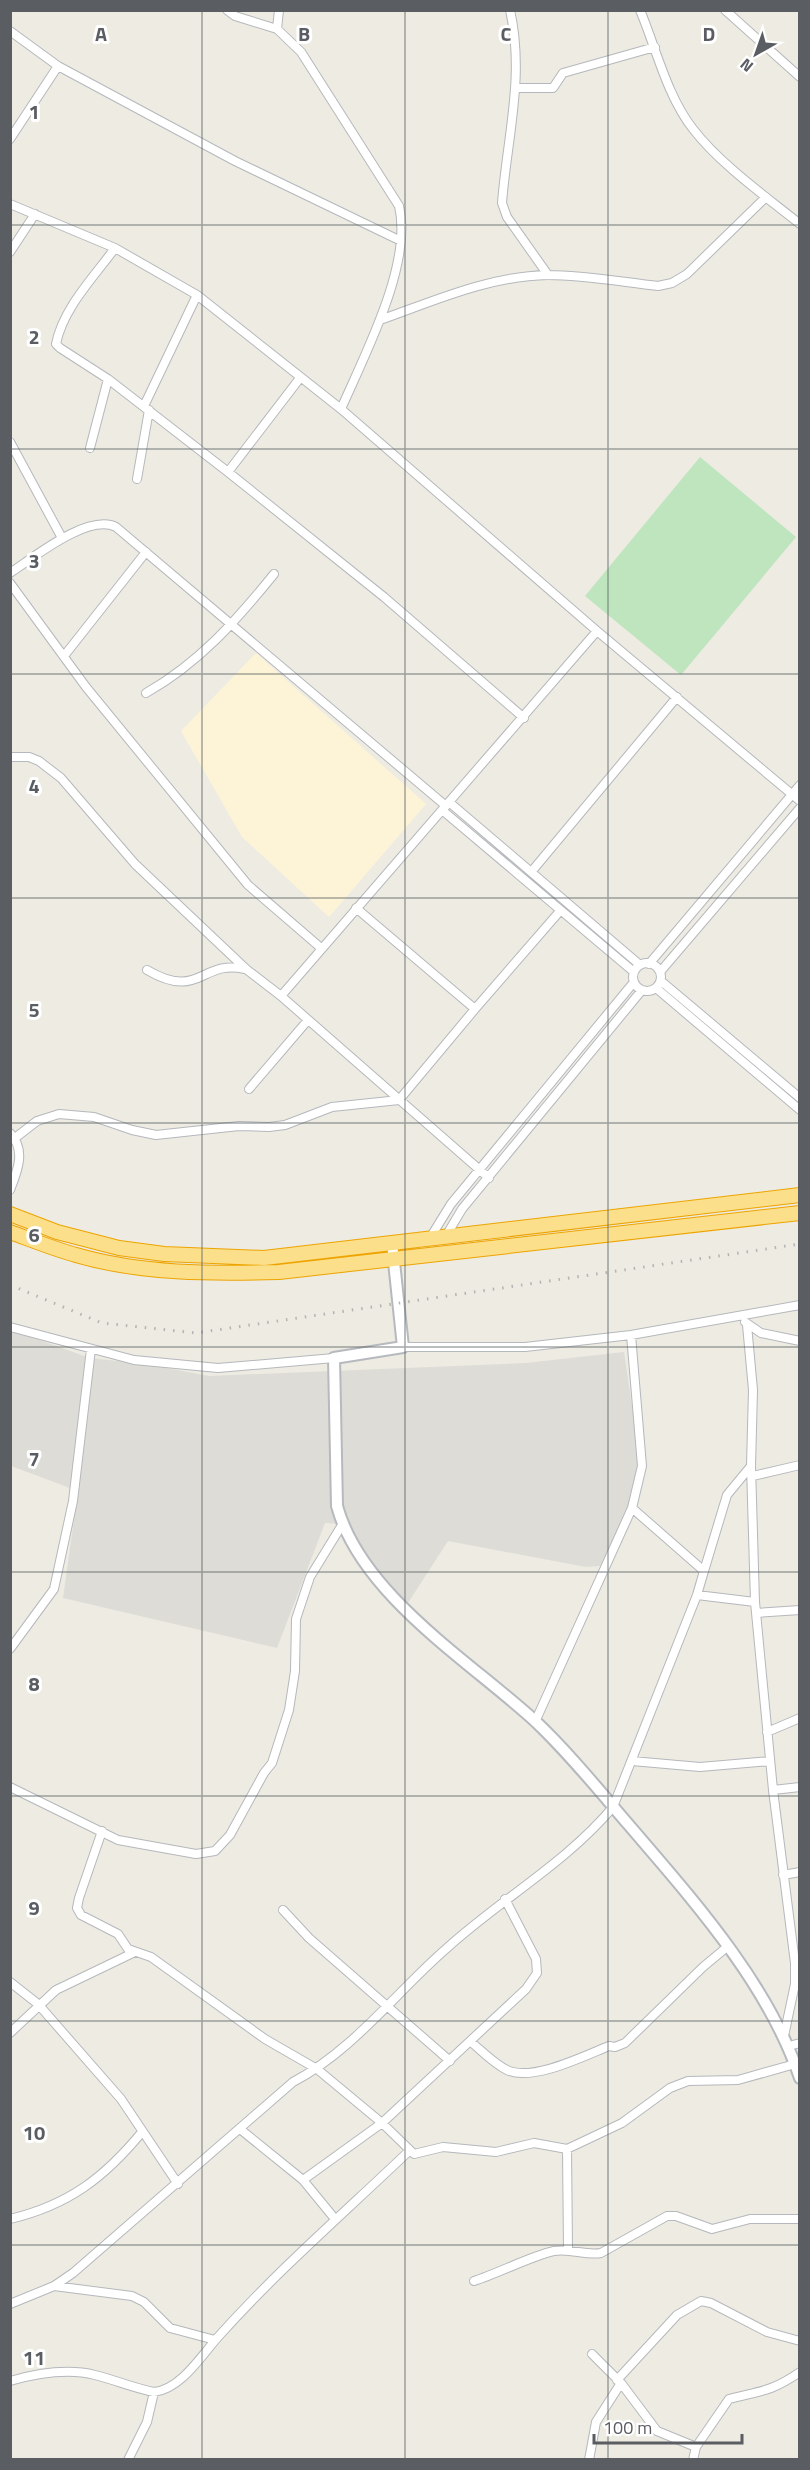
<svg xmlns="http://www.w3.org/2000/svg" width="810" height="2470" font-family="'Titillium Web',sans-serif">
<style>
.commercial{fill:#fdf4d7}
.industrial{fill:#dedcd6}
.green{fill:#bee5be}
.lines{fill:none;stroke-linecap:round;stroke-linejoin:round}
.street-casing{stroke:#b5b8bc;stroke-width:10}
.secondary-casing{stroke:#b6b9be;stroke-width:14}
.highway-casing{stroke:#eda402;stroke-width:16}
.street{stroke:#fff;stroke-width:8}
.secondary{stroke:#fff;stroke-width:10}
.highway{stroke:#fcdf8a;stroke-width:14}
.rail{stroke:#b3b4b4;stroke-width:3;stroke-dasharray:1.5 8;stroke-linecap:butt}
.grid{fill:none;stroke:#5a5e63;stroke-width:1.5;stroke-opacity:0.55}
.grid-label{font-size:20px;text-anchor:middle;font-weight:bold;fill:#5a5e63;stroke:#fff;stroke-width:6;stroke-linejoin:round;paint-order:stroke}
</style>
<rect width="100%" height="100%" fill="#edebe2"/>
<path class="commercial" d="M256 653 426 804 329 917 242 837 181 731Z"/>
<path class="industrial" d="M11 1330 90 1358 145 1364 209 1376 526 1363 624 1352 639 1454 633 1499 600 1566 586 1567 448 1541 404 1609 343 1524 325 1523 277 1648 63 1598 78 1491 11 1466Z"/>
<path class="green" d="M700 457 796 537 681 675 585 596Z"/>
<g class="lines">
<g class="street-casing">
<path id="street" d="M227 10 235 16 277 29 301 52 399 206C413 264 364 356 341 409
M510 10C525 76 507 138 502 203L507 217 548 275
M640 10C656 48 667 96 693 129 720 164 765 196 800 224
M725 10 800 77
M277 29 279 10
M10 31 58 66 235 161 401 241
M517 88H553L563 73 655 47
M10 139 58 66
M10 204 115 248 197 295 341 409 597 631 800 801
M115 248C94 277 63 308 56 344L60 348 108 379 228 472 384 597 524 718
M10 252 35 214
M380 320C434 301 489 276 548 275 584 275 622 282 658 286L672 283 687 274 766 197
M144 406 197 295
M10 442 62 538
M90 448 108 379
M228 472 300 378
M137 479 149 410
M10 573C33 558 88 513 116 527L446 806
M10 583 86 687 248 885 321 948
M64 656 146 552
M146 693C199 663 236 621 274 574
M10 757H29L39 761 61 778 135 864 246 969 281 996
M449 802 640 965
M442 810 634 972
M532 871 677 697
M356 908 475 1009 560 911
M633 977a14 14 0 1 1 28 0a14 14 0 1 1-28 0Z
M649 964 800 785
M147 970C200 1001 201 959 245 969
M660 972 800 808
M661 981 800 1098
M656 988 800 1110
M249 1089 308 1020
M10 1133C26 1150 18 1170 10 1190
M15 1138 37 1121 59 1114 94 1117 132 1130 156 1135 239 1126 269 1127 285 1125 332 1107 399 1100 475 1009
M489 1178 281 996 597 631
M446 1236 462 1209 642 990
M430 1238 451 1204 634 982
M745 1322 761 1333 800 1341
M747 1325 753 1390 751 1466 755 1602 773 1790 795 1963V1984L784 2036
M10 1327 134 1360 218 1368 334 1358
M403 1347H525L631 1335 800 1305
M753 1476 800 1465
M704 1571 727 1495 751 1466
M697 1595 755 1602
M756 1613 800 1610
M10 1649 54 1589 73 1501 91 1349
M535 1722 632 1508 642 1466 631 1335
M767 1732 800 1718
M632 1761 700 1767 770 1761
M10 1787 118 1840 196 1854 215 1851 230 1835 264 1773 272 1763 289 1710 295 1671 296 1619 310 1577 342 1525
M773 1790 800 1787
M102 1831 79 1898 77 1908 81 1915 118 1934 128 1949 151 1957 265 2039 317 2069 382 2123 414 2154 443 2147 496 2152 534 2143 567 2149 622 2123 670 2088 688 2081 738 2080 795 2064
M783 1875 800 1872
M283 1910 309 1938 450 2061
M10 1982 38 2004 121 2099 178 2184
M10 2033 56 1990 135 1952
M471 2042C482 2051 494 2064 507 2070 532 2082 584 2056 609 2046L615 2047 625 2043 703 1967 727 1947
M789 2046 800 2043
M240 2129 303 2180 335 2219
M567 2149 568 2249
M303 2180 382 2123 526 1989 537 1973 536 1959 505 1899
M10 2219C69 2205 105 2177 142 2132
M474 2281C499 2273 531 2256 554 2251 571 2248 585 2256 601 2253L667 2216H676L712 2229 750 2219H800
M54 2286 132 2296 144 2302 170 2328 215 2340
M10 2304 54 2286 73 2273 293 2082C354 2050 396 1992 447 1948 501 1899 566 1863 613 1807L697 1595 704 1571 632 1508
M592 2354 621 2383 657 2431 696 2447
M617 2380 677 2315 701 2301 711 2303 767 2332 800 2341
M10 2381C38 2373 67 2368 95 2375 115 2380 134 2388 154 2392 181 2389 201 2356 218 2337 278 2270 344 2213 409 2151
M128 2460 147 2422 154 2392
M589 2460 596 2422 621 2383
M693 2460 696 2447 729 2399C760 2391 771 2392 800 2372"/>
</g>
<g class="secondary-casing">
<path id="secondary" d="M392 1243 403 1347 334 1358 337 1506C361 1594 468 1660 534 1720 567 1751 598 1789 628 1824 693 1900 768 1983 800 2078"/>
</g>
<g class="highway-casing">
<path id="highway" d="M10 1214 57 1232 119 1248 164 1254 264 1258 800 1195
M10 1232C32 1240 54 1249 76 1255 141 1274 212 1274 279 1272L800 1213"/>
</g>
<use href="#street" class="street"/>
<use href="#secondary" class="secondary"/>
<use href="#highway" class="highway"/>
<path class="rail" d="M10 1285 102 1323 196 1333 800 1244"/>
</g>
<path class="grid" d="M202 10V2460M405 10V2460M608 10V2460M10 225H800M10 449H800M10 674H800M10 898H800M10 1123H800M10 1347H800M10 1572H800M10 1796H800M10 2021H800M10 2245H800"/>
<g class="grid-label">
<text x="101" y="41">A</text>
<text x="304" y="41">B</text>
<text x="506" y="41">C</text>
<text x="709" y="41">D</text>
<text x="34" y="119">1</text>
<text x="34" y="344">2</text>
<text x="34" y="568">3</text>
<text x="34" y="793">4</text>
<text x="34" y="1017">5</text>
<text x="34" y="1242">6</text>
<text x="34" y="1466">7</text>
<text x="34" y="1691">8</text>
<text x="34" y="1915">9</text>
<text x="34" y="2140">10</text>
<text x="34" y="2365">11</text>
</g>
<rect width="810" height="2470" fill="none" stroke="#5a5e63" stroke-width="24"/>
<g transform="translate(756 54) rotate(220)" stroke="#ffffff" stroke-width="4.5" paint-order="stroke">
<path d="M0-4.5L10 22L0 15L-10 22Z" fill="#5a5e63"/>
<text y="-9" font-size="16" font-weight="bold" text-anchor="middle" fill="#5a5e63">N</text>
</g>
<path d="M594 2434v9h148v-9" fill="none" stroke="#5a5e63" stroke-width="3"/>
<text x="603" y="2434" font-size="18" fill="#5a5e63" stroke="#ffffff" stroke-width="4.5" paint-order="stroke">100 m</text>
</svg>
